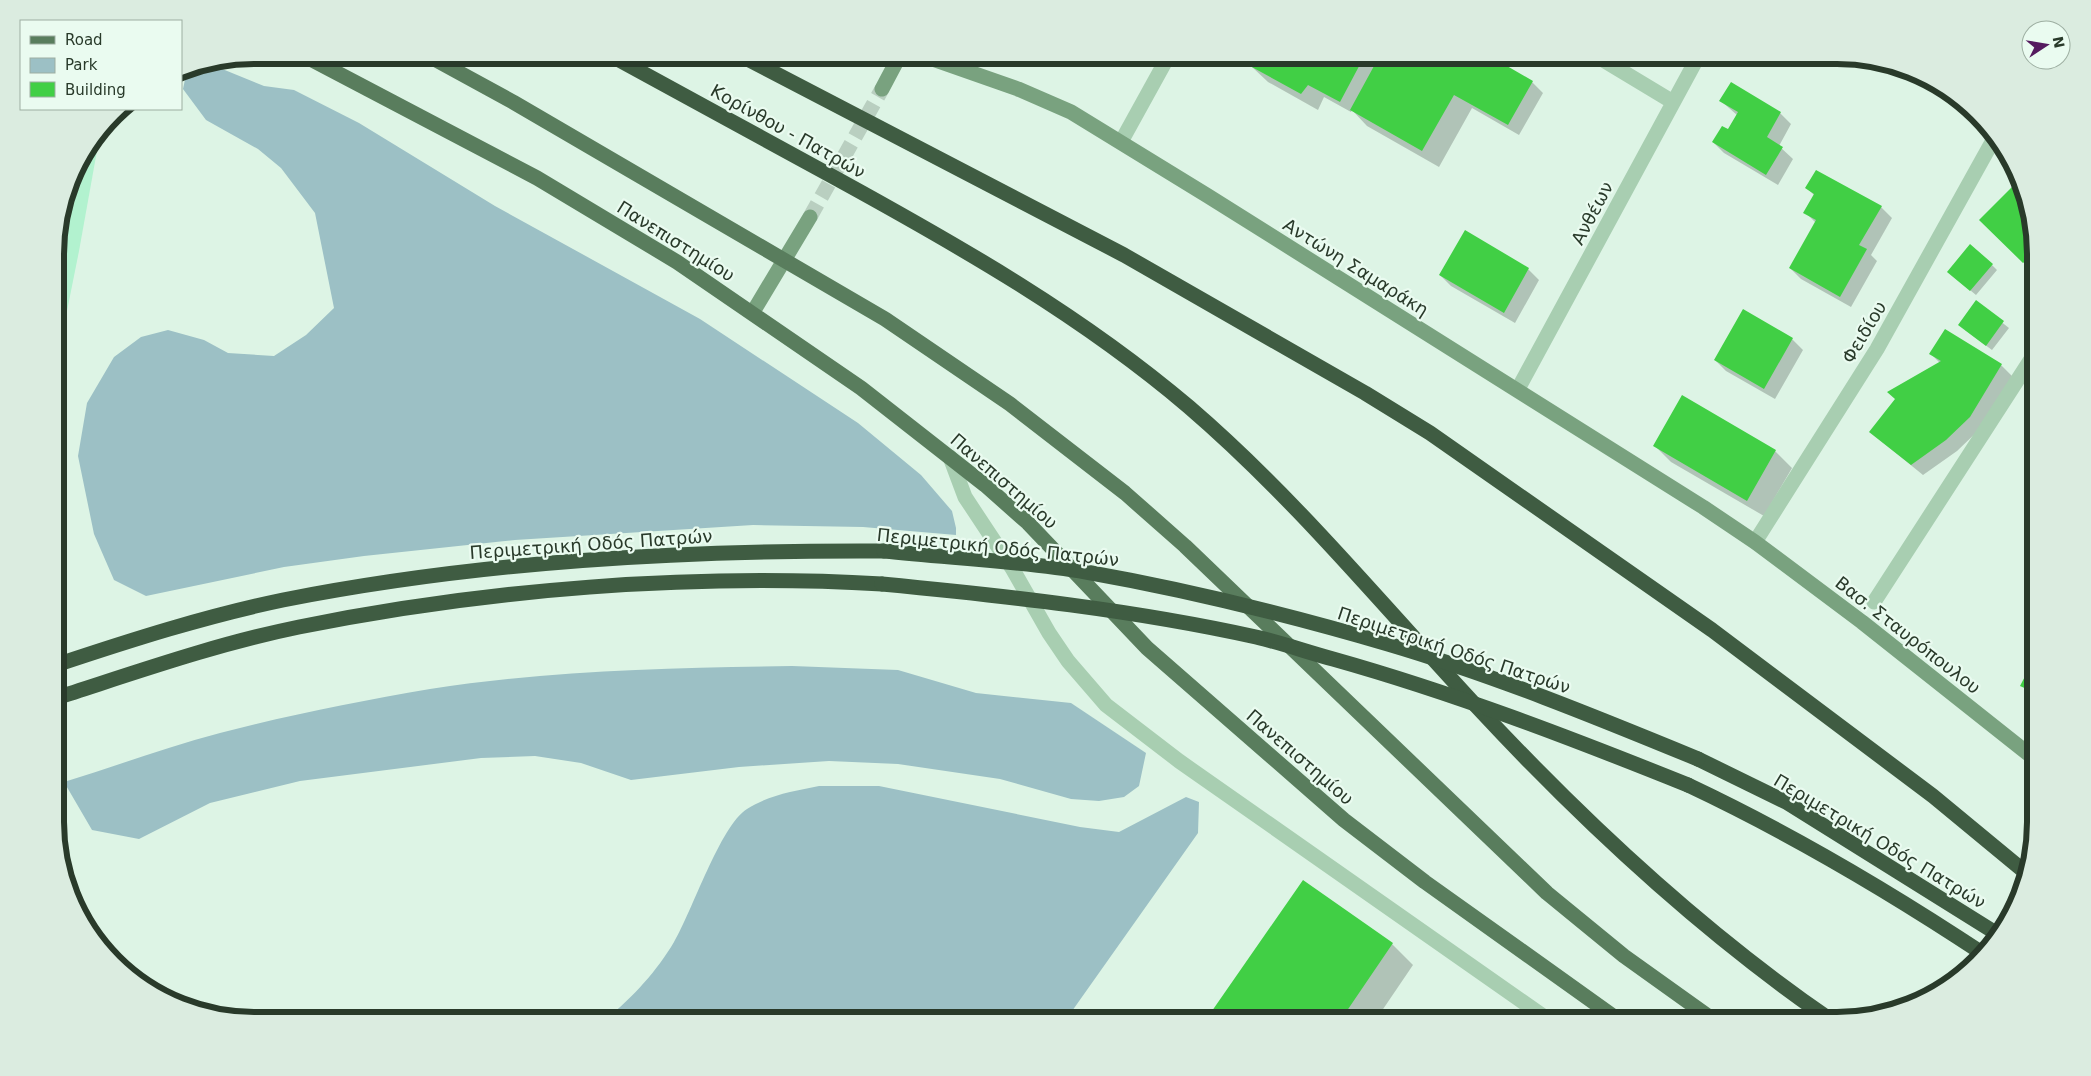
<svg xmlns="http://www.w3.org/2000/svg" width="2091" height="1076" font-family="'DejaVu Sans',sans-serif">
<style>
.green{fill:#9cc0c5}
.sand{fill:#b2f2cf}
.shadow{fill:#0003}
.building{fill:#41cf45}
.lines{fill:none;stroke-linecap:round;stroke-linejoin:round}
.secondary-tunnel{stroke:#b9cfc0;stroke-width:15;stroke-dasharray:15 8;stroke-linecap:butt}
.street{stroke:#a8ceb1;stroke-width:15}
.secondary{stroke:#79a27f;stroke-width:15}
.primary{stroke:#597d5d;stroke-width:15}
.highway{stroke:#3f5c42;stroke-width:15}
.highway-bridge{stroke:#3f5c42;stroke-width:15}
.labels{text-anchor:middle;dominant-baseline:central;stroke-width:4.5;stroke-linejoin:round;paint-order:stroke}
.street-label{font-size:18px;fill:#293a2a;stroke:#eafbf0}
.rim{fill:none;stroke:#293a2a;stroke-width:6}
</style>
<rect width="100%" height="100%" fill="#ddf4e5"/>
<path class="green" d="M210 64 264 86 294 90 359 123 495 206 700 319 858 423 921 475 952 511 956 528V535L863 527 753 525 515 540 364 556 284 567 146 596 114 580 94 534 78 456 87 403 114 357 141 337 168 330 204 340 228 353 274 356 306 335 334 308 315 213 281 168 258 149 206 120 183 89 187 70Z
M792 666 898 670 976 693 1071 703 1146 753 1139 786 1124 797 1099 801 1071 799 1000 779 898 764 829 761 739 767 631 780 581 763 535 756 481 758 300 781 210 803 139 839 92 830 64 782C116 766 167 747 220 733 289 715 360 701 430 689 550 670 671 668 792 666Z
M819 786H879L1080 827 1119 832 1186 797 1199 802 1198 833 1065 1021H603C630 1001 657 971 674 942 692 912 720 826 747 809 769 795 794 791 819 786Z"/>
<path class="sand" d="M100 134 79 251 56 366 55 240 76 165Z"/>
<path class="shadow" d="M1257 55H1501L1497 62 1532 82 1543 93 1519 135 1472 108 1439 167 1367 126 1352 110 1351 112 1324 97 1318 110 1268 82 1251 66Z
M1731 84 1780 113 1791 124 1779 146 1793 159 1778 185 1724 153 1713 142 1728 130 1737 115 1721 101Z
M1807 188 1881 207 1892 218 1871 255 1877 261 1851 307 1801 279 1790 268 1816 223 1805 212 1815 196Z
M2021 191 2034 228V273L1981 220Z
M1992 265 1997 270 1976 295 1954 277Z
M1528 269 1539 280 1515 323 1451 286 1440 275Z
M1976 302 2009 328 1992 350 1965 330Z
M1743 311 1792 339 1803 350 1775 399 1726 371 1715 360Z
M1931 354 2001 365 2012 376 1981 428 1957 451 1923 475 1870 432 1940 363Z
M1683 397 1775 451 1792 468 1764 516 1671 462 1654 445Z
M2036 658V698L2022 685Z
M1303 882 1392 944 1413 965 1375 1021H1207Z"/>
<path class="building" d="M1256 55H1365L1340 102 1308 85 1301 94 1250 66Z
M1380 55H1488L1533 81 1508 125 1454 95 1422 151 1350 110Z
M1731 82 1781 112 1767 137 1783 147 1766 175 1712 142 1722 126 1728 129 1738 112 1719 101Z
M1816 170 1882 206 1859 245 1867 249 1840 297 1789 268 1816 220 1803 213 1814 194 1805 188Z
M2015 184 2020 189 2034 228V252L2023 263 1979 220Z
M1465 230 1529 268 1504 313 1439 275Z
M1970 244 1993 264 1970 291 1947 272Z
M1976 300 2004 321 1986 346 1958 325Z
M1743 309 1793 338 1764 389 1714 360Z
M1945 329 2002 364 1970 417 1946 440 1911 465 1869 432 1895 399 1887 392 1941 361 1929 354Z
M1682 395 1776 450 1747 501 1653 446Z
M2036 655V693L2020 686Z
M1303 880 1393 943 1340 1021H1205Z"/>
<g class="lines">
<path class="secondary-tunnel" d="M810 217 882 89"/>
<path class="street" d="M1595 55 1673 102
M1121 142 1169 55
M1518 389 1699 55
M950 457 965 497 1012 568 1049 633 1068 661 1106 705 1179 761 1550 1021
M1755 542 1877 349 1996 135
M1874 602 2035 353"/>
<path class="secondary" d="M921 55 1018 89 1071 112 1208 196 1703 507 1755 542 1862 622 2036 760
M882 89 900 55
M753 312 810 217"/>
<path class="primary" d="M303 55 537 178 677 262 861 388 985 485 1028 523 1147 648 1344 820 1425 882 1620 1021
M427 55 513 102 885 319 1010 404 1125 493 1185 546 1547 893 1624 956 1715 1021"/>
<path class="highway" d="M610 55C686 97 763 138 839 180 961 247 1082 316 1189 407 1295 498 1383 606 1478 708 1585 823 1702 932 1832 1021
M740 55 1124 255 1365 393 1430 433 1712 630 1933 796 2025 872
M56 665C131 640 206 616 283 600 481 561 683 550 884 551
M56 698C137 672 216 644 299 627 487 589 691 573 882 584
M1698 759 1786 802 1999 935
M1688 785C1792 834 1890 892 1985 955"/>
<path class="highway-bridge" d="M884 551C950 558 1022 561 1086 572 1188 590 1289 615 1388 644 1493 675 1596 717 1698 759
M882 584C1007 596 1134 610 1256 637 1282 643 1307 652 1333 659 1454 693 1571 738 1688 785"/>
</g>
<g class="labels">
<g class="street-label">
<text transform="translate(788 131) rotate(29)">Κορίνθου - Πατρών</text>
<text transform="translate(1592 213) rotate(-62)">Ανθέων</text>
<text transform="translate(676 241) rotate(32)">Πανεπιστημίου</text>
<text transform="translate(1356 267) rotate(32)">Αντώνη Σαμαράκη</text>
<text transform="translate(1864 332) rotate(-59)">Φειδίου</text>
<text transform="translate(1004 481) rotate(41)">Πανεπιστημίου</text>
<text transform="translate(591 544) rotate(-4)">Περιμετρική Οδός Πατρών</text>
<text transform="translate(998 547) rotate(6)">Περιμετρική Οδός Πατρών</text>
<text transform="translate(1908 635) rotate(38)">Βασ. Σταυρόπουλου</text>
<text transform="translate(1454 650) rotate(18)">Περιμετρική Οδός Πατρών</text>
<text transform="translate(1300 757) rotate(41)">Πανεπιστημίου</text>
<text transform="translate(1880 841) rotate(31)">Περιμετρική Οδός Πατρών</text>
</g>
</g>
<path d="M0 0H2091V1076H0ZM254 64H1837A190 190 0 0 1 2027 254V822A190 190 0 0 1 1837 1012H254A190 190 0 0 1 64 822V254A190 190 0 0 1 254 64Z" fill="#dbece0" fill-rule="evenodd"/>
<path class="rim" d="M254 64H1837A190 190 0 0 1 2027 254V822A190 190 0 0 1 1837 1012H254A190 190 0 0 1 64 822V254A190 190 0 0 1 254 64Z"/>
<rect x="20" y="20" width="162" height="90" fill="#eafbf0" stroke="#9daea1"/>
<rect x="30" y="36" width="25" height="8" fill="#597d5d" stroke="#9daea1"/>
<text x="65" y="45" font-size="15" fill="#293a2a">Road</text>
<rect x="30" y="58" width="25" height="15" fill="#9cc0c5" stroke="#9daea1"/>
<text x="65" y="70" font-size="15" fill="#293a2a">Park</text>
<rect x="30" y="82" width="25" height="15" fill="#41cf45" stroke="#9daea1"/>
<text x="65" y="95" font-size="15" fill="#293a2a">Building</text>
<g transform="translate(2046 45) rotate(78)"><circle r="24" fill="#eafbf0" stroke="#9daea1"/>
<path d="M0-4L9 19L0 12L-9 19Z" fill="#551a5f"/>
<text y="-8" font-size="14" font-weight="bold" text-anchor="middle" fill="#293a2a">N</text>
</g>
</svg>
